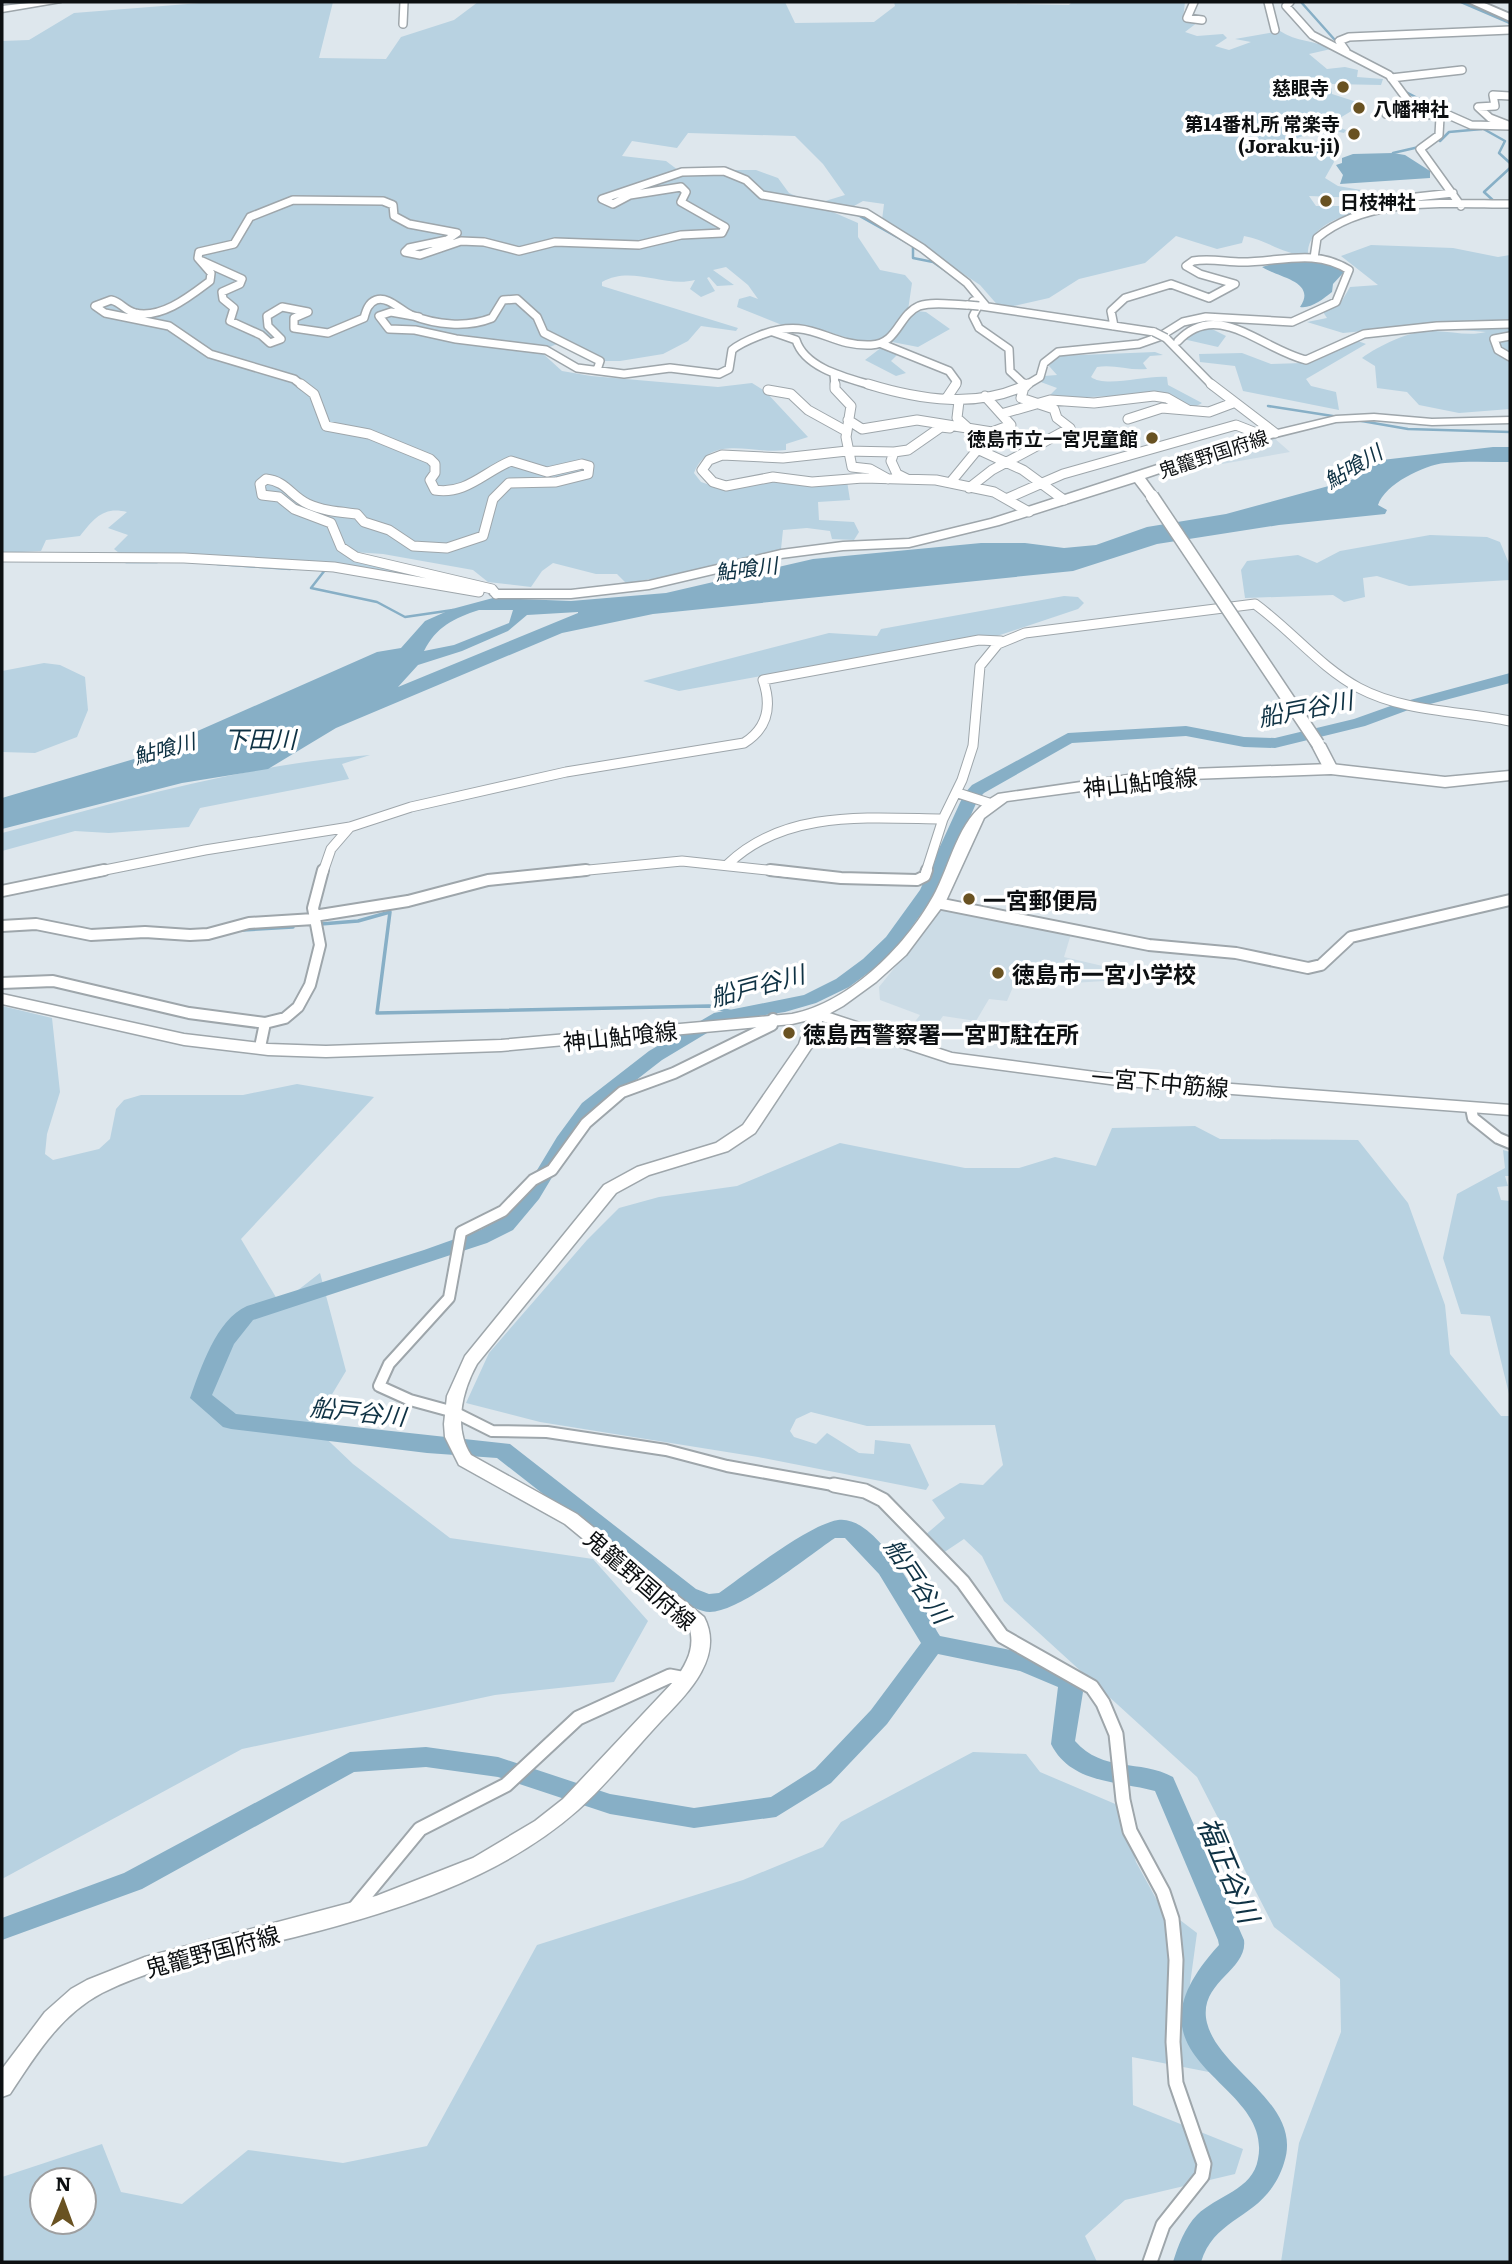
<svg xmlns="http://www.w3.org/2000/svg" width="1512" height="2264" font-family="Literata,'Noto Sans JP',serif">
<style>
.built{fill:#ccdce6}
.green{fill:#b8d2e1;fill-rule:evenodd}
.water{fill:#87afc6;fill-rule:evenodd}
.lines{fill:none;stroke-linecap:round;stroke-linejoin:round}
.stream-far1{stroke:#87afc6;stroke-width:2.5}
.stream{stroke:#87afc6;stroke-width:3.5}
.river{fill:#87afc6;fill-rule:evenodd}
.street-far3-casing{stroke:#9ea6ab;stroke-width:10}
.street-far2-casing{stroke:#9ea6ab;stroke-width:11}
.street-far1-casing{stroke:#9ea6ab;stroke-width:14}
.street-casing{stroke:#9ea6ab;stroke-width:17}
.secondary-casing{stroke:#9ea6ab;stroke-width:3}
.primary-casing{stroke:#9ea6ab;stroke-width:3}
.highway-casing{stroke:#9ea6ab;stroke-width:4}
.street-far3{stroke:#fff;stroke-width:7}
.street-far2{stroke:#fff;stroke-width:9}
.street-far1{stroke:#fff;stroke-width:10}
.street{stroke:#fff;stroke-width:13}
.secondary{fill:#fff;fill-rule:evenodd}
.primary{fill:#fff;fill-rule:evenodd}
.highway{fill:#fff;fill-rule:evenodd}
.street-bridge-casing{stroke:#9ea6ab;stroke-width:10;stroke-linecap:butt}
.secondary-bridge-casing{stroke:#9ea6ab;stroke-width:15;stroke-linecap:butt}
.street-bridge{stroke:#fff;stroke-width:7}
.secondary-bridge{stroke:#fff;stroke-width:12}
.poi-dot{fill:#695222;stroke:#fff;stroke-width:2.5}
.labels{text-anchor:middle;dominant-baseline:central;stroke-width:7;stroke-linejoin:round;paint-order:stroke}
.far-poi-label{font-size:19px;font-weight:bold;fill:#0d1012;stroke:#fff;text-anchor:end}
.far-street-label{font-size:19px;fill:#0d1012;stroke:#fff}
.far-water-label{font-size:21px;font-style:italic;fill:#0f3244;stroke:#fff}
.street-label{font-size:23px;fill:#0d1012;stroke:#fff}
.poi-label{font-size:23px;font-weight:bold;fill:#0d1012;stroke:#fff;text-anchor:start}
.water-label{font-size:24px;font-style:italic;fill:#0f3244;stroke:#fff}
.near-water-label{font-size:28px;font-style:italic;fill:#0f3244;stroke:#fff}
</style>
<rect width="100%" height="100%" fill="#dee7ed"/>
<path class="built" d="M1273 437 1290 452 1182 471 1177 467Z
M941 910 1071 934 1064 957 1107 967 1105 981 1055 984 1016 980 1007 1001 989 999 976 1021 943 1016 921 1047 901 1040 920 1015 880 1000 879 987Z"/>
<path class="green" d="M213 2H333L319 58 386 59 401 37 454 20 478 2H785L795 23 874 22 895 6 894 2 1069 5 1072 2H1185L1183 19 1198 22 1185 32 1197 36 1223 34 1227 38 1215 46 1229 50 1251 42 1235 39 1280 31C1296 42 1315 40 1331 49L1309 54 1327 69 1345 67 1358 70 1357 77 1383 79 1381 85 1332 84V94L1363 104 1330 124 1346 130 1344 133 1322 128 1293 140 1297 143 1329 146 1334 162 1325 178 1338 186 1361 190V198L1309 196 1316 206H1392C1364 210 1307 218 1308 255 1282 255 1268 240 1244 236L1242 243 1217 249 1176 236 1145 263 1079 279 1049 298 1001 309 980 285 882 220 884 204 863 201 854 206 822 202 845 195 823 164 795 136 688 133 677 148 632 141 622 156 666 161 678 170H756L778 178 789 193 858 223V237L880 270 905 275 912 283 908 310 926 312 950 329 918 347 882 340 857 341 819 329 797 331 737 307 739 299 750 296 758 299 748 285 726 267 713 270 734 285 717 286 709 277 707 278 715 291 701 297 690 289 695 280C664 288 632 265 602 282V286L738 328 736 331 701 326 688 341 663 354 620 361H591L557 344 540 351 562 371 591 376 718 387 752 383 765 391 808 437 786 444V450C753 455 710 433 694 473L701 482 713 486 772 480 847 481 850 500 818 502 819 520 854 522 859 532 854 540 832 539 830 531 807 528 783 530 781 549 658 578 626 583 617 574H596L553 563 542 571 531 587 488 582 473 570 383 554 354 552 483 589 331 563 124 557 114 549 128 535 108 528 127 512C104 506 94 518 80 536L46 540 41 551 2 553V41L29 40 74 13Z
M1371 245 1453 248 1498 257 1510 255V409L1459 413 1419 405 1407 392 1377 388 1375 366 1362 358C1380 345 1413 329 1436 331 1452 332 1471 336 1486 332L1414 326 1343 333 1307 322 1327 318 1323 312 1340 304 1350 287 1378 285 1341 256Z
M1210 328 1226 336 1218 347 1183 339 1188 332Z
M1358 341 1366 344 1306 379 1311 386 1336 392 1339 410 1243 391 1235 366 1200 362 1199 354 1242 353 1271 364 1303 363 1313 362Z
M882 347 899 353 891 361 906 373 896 376 865 360Z
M1155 352 1163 355 1150 356 1143 363 1147 369C1130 371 1114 364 1097 367L1091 377C1105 388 1147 375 1167 377L1168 385 1202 403 1193 408 1170 394 1062 398 1050 395 1057 388 1038 381 1044 376 1057 375 1049 366 1056 356Z
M1430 535 1487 537 1500 542 1510 566V580L1409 586 1377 576 1363 578 1365 597 1344 602 1333 595 1245 598 1241 570 1247 561 1298 555 1317 563 1340 551Z
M1064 596 1078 597 1084 603 1078 609 997 636H982L679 691 643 681 829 633 877 636 881 629Z
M44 663 60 665 85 677 88 710 77 737 35 753 2 752V671Z
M370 755 342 764 349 779 200 808 189 827 109 833 75 831 2 851V833C122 801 245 764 370 755Z
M2 1006 52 1018 60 1092 47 1134 45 1154 53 1160 99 1149 110 1139 116 1109 124 1100 141 1095H243L297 1084 374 1097 241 1239 280 1304 320 1273 346 1371 313 1426 353 1464 450 1538 593 1559 648 1621 614 1682 495 1695 242 1749 2 1879Z
M1195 1126 1220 1139 1358 1140 1408 1203 1445 1305 1450 1354 1501 1416H1510V2262H1281L1299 2143 1341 2032 1340 1979 1274 1927 1197 1777 1004 1601 982 1556 964 1539 943 1553 924 1536 945 1518 932 1500 960 1483 983 1485 1003 1465 995 1425 867 1426 811 1412 796 1419 790 1431 794 1437 816 1444 827 1433 859 1453 874 1454 875 1440 910 1444 929 1485 926 1490 758 1457 540 1422 466 1403 489 1353 587 1240 619 1208 659 1197 737 1186 840 1143 965 1168H1019L1055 1157 1096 1166 1112 1128Z
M1503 1150 1510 1152V1176H1505L1508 1186 1497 1187 1501 1200 1510 1201V1398L1490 1316 1461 1314 1443 1258 1457 1194 1505 1168Z
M973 1752 1026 1754 1040 1772 1120 1806 1136 1862 1159 1904 1197 1933 1188 1999V2022L1219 2074 1132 2057 1133 2105 1243 2149 1235 2174 1125 2200 1085 2236 1097 2262H2V2177L102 2144 121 2192 182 2204 248 2150 343 2163 427 2146 537 1945 743 1880 823 1847 841 1822ZM42 2180H84V2222H42Z"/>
<path class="water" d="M1393 153 1405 155 1430 171V178L1340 184 1343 175 1336 165 1342 163V158L1353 154Z
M1316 261 1335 265 1344 272 1333 284 1332 292C1323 299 1311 309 1300 307 1318 281 1276 277 1262 267L1279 262Z
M1493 447H1510V462C1489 462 1466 461 1445 463 1424 465 1385 484 1378 505L1387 510 1385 514 1279 525 1157 544 1073 571 653 614 562 633 336 728 268 769 182 783 2 829V798L134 759 377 652 401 648 425 621 452 609 493 598 571 601 666 593 813 559 981 543H1025L1064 548 1096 545 1147 527 1226 514 1358 478 1365 462ZM479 610H513L509 623 454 645 424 651C436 627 454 618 479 610ZM578 612V613L398 687 418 665 462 651 508 631 527 615Z"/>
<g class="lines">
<path class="stream-far1" d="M1301 2 1334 39
M1461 2 1510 23
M1404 91 1431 105
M1480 127 1505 141 1499 153 1510 163
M1440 141 1449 132 1482 129
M1393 153 1419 147
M1496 203 1484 192 1510 168
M856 214 913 246V258L933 262 956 278
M1268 406 1339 417
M1356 420 1408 429 1510 432
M126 562H157
M217 564 290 569
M322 570H325L311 588 377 602 405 617 453 610"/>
<path class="stream" d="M321 924 358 921 390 912 377 1013 709 1006 732 1012
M243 930 293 927"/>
<path class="river" d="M1510 673V683L1411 709 1365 726 1275 748 1244 747 1186 736 1072 743 984 793 978 799 938 890 899 945 876 967 849 987 816 1003 785 1012 727 1021 662 1060 595 1112 572 1144 539 1199 513 1230 487 1243 253 1320 234 1344 212 1395 236 1414 510 1444 696 1589 709 1594 719 1593C746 1574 808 1525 838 1520 878 1514 923 1607 940 1636L1020 1652 1076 1674 1083 1692 1075 1741C1103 1773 1140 1759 1173 1777L1244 1940C1248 1971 1197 1982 1207 2023 1219 2071 1304 2104 1284 2163 1266 2220 1216 2213 1201 2262H1173C1178 2246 1185 2227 1197 2215 1216 2196 1253 2190 1258 2159 1274 2078 1110 2064 1219 1945L1218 1940 1155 1791C1118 1781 1071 1784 1051 1744L1058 1687 1020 1671 938 1654 887 1724 831 1783 776 1817 694 1828 610 1814 498 1777 426 1767 354 1772 142 1889 2 1940V1918L124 1873 350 1752 426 1747 498 1757 610 1794 694 1808 771 1797 815 1769 871 1710 921 1643 879 1574 845 1538H835C808 1556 740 1612 710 1612 700 1612 689 1605 680 1601L497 1458 427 1453 231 1429 223 1427 190 1398C201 1368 216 1320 247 1306L424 1250 480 1230 499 1220 525 1190 557 1137 582 1103 649 1051 714 1013 804 995 836 979 863 959 886 937 920 890 964 794 972 785 1068 733 1186 726 1244 737 1275 738 1354 719 1399 703Z"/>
<g class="street-far3-casing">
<path id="street-far3" d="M1194 2 1187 18 1202 20
M1268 2 1275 30
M1290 2 1286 6 1312 35 1389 75 1409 102 1435 109 1471 125 1510 126
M403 24 404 2
M1346 51 1339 41 1349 37 1510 30
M1391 78 1462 70
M1386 114 1444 115
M1440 117 1439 135 1420 149 1461 206
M1508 125 1490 118 1478 107 1495 106 1493 95 1510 96
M1402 207 1398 199 1453 193
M1314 258 1317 238C1367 196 1448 204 1510 204
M202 261 242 279 240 284 222 292 223 299 234 308 230 321 261 335 270 343 281 339 268 326 267 316 282 307 308 312 294 318V328L328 333 364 318C366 311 368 303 376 300 388 296 400 310 411 315 436 325 467 328 492 318L503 300 517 299 537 317 544 333 600 361 597 370
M973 301 977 308 973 316 979 328 1009 349 1010 371 1026 386
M981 306 1154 332
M419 317 391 312 379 316 389 329 415 330 456 339 546 350 577 368 624 374 670 368 719 374 729 369 732 350C740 343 751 339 761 335 812 315 827 347 871 345 898 344 898 315 919 306 934 301 953 305 968 305
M773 332 796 340C805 369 848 378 874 386
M1510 336 1494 339 1498 350 1510 357
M1166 338 1213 386
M1178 341C1218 299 1261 349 1306 360L1364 334 1437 326 1510 324
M882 344 949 371 957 382 955 386
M834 374 835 386
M303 386 294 379 210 354 169 326 105 313 95 306 111 300C121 302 124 310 135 313 162 319 190 296 210 281L211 273 198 258 199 252 234 244 250 217 293 200 383 201 393 205 394 216 409 224 457 233 447 240 409 248 405 252 420 255 461 241 484 242 519 251 555 242 639 245 681 235 722 233 725 227 681 202 686 192 681 187 630 195 613 204 602 199 682 172 724 171 746 180 762 195 866 213 922 248 967 283 986 306
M1025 386 1040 377 1044 363 1058 352 1139 344 1159 337 1183 322 1206 317 1292 322 1336 302 1349 270C1315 248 1280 262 1242 262 1226 262 1210 258 1193 261L1186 266 1200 274 1235 284 1209 298 1171 284 1125 298 1111 311 1114 326"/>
</g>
<g class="street-far2-casing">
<path id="street-far2" d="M301 384 314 394 326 426 369 434 430 459 435 464V473L430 480 435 490C466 495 484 472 511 461L547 472 582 464 589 466 588 474 556 482 509 483 493 499 483 536 447 548 413 546 389 530 364 522 357 514C340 512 323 511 308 504 291 496 286 481 266 479L260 484 262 495 279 497 294 509 331 523 341 547 356 557 492 589 496 594
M835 384V389L851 406 846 437 852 467 870 469 888 479
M868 384C920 400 978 409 1028 384
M1024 384 1026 386
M1211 384 1275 433
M768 390 791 394 808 410 846 431
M985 396 1011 425 992 432
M946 399 956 384
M959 401 957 418 967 427
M1001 414 1050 400 1094 403 1154 396 1167 398 1188 410
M1128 419 1162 408 1209 412 1233 403
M848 420 862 429 917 420 992 432 950 483
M977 449 1023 470 1064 500
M894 452 847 451 783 458 722 455 709 460 702 470 713 482 726 486 773 477 812 482 863 478 936 480 994 492 1029 512
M907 479 897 474 891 461 894 452 908 450 941 427 950 428
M969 488 992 470 1070 428 1057 418 1054 409 1021 398 1024 387
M1008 498 1063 474 1236 425 1264 436
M2 557 184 558 334 567 479 592
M958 793 989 803
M728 864C785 809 869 818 943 819L962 780 973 746 980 666 998 644 1025 633 1255 604C1291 630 1320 667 1359 688 1404 712 1461 711 1510 721
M95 872 205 850 350 827 411 807 566 772 744 743C768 728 772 706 763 680L979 640 1001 641
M323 872 331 849 350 827
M568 872 682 861 786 872
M926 872 943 819"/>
</g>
<g class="street-far1-casing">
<path id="street-far1" d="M770 870 841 878 917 880 925 876 927 870
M2 891 104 870
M937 903 1149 945 1236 953 1308 968 1321 965 1351 937 1510 900
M314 916 408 901 488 880 586 870
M2 926 36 924 91 935 145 932 190 935 208 934 249 923 314 919
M2 983 53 981 189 1013 265 1023 285 1018 298 1007 310 985 320 945 313 908 323 870
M773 1019 772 1025 674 1073 622 1092 586 1123 552 1170 533 1180 503 1211 461 1232 449 1298 389 1364 379 1386 410 1400 454 1412 492 1431 547 1432 666 1450 727 1466 844 1487
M260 1047 265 1023
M1471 1108 1473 1118 1498 1138 1510 1143"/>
</g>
<g class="street-casing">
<path id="street" d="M834 1485 865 1491 883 1500 963 1582 1002 1636 1092 1687 1103 1703 1116 1734 1123 1800 1130 1831 1163 1892 1172 1919 1176 1960 1173 2042 1176 2083 1204 2164 1202 2176 1163 2225 1150 2262
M354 1909 420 1829 506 1785 578 1718 670 1676 686 1679"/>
</g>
<g class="secondary-casing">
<path id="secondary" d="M38 2H61L2 12V6Z
M1374 414 1432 419 1510 417V423L1432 425 1374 420 1336 422 1239 446 1145 478 1158 496 1152 500 1148 499 1135 482 999 525 909 547 843 550 781 558 649 589 571 598H496L490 594 496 590H571L649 581 781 550 843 542 909 539 991 519 1231 441 1336 416Z
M1318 740 1325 744 1338 769 1336 772H1326L1324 769 1311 744Z
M817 1009 952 1053 1125 1076 1510 1105V1115L1125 1086 950 1063 822 1021 814 1044 755 1133 728 1151 649 1175 616 1193 477 1364C462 1391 453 1428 471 1455L577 1514 704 1617C725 1657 687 1694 661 1721 633 1751 608 1783 578 1810 500 1879 394 1912 295 1937 230 1953 161 1963 102 1993 60 2015 35 2056 10 2094L2 2097V2069L45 2012 71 1989 87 1980 145 1957 376 1896 473 1858 535 1821 563 1799 675 1680C687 1663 696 1647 689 1626L565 1524 459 1465 445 1437 444 1424 447 1396 465 1356 604 1185 637 1167 716 1143 743 1125 799 1044 809 1014Z"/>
</g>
<g class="primary-casing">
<path id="primary" d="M1331 764 1445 777 1510 771V780L1445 787 1331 774 1163 780 1007 801 984 818 945 903 906 955 876 982 843 1006 825 1016 792 1024 501 1051 326 1057 268 1055 184 1045 2 1004V994L184 1034 268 1044 326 1046 501 1040 792 1014C851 1002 909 943 936 891 954 855 959 815 998 794L1163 770Z"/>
</g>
<g class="highway-casing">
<path id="highway" d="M1468 2H1482L1510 14V21Z"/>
</g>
<use href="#street-far3" class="street-far3"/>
<use href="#street-far2" class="street-far2"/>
<use href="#street-far1" class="street-far1"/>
<use href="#street" class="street"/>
<use href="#secondary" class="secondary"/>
<use href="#primary" class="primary"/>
<use href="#highway" class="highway"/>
<g class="street-bridge-casing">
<path id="street-bridge" d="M968 305 979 306
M1154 332 1166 338"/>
</g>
<g class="secondary-bridge-casing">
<path id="secondary-bridge" d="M1152 496 1318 744"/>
</g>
<use href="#street-bridge" class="street-bridge"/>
<use href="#secondary-bridge" class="secondary-bridge"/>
</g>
<g class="poi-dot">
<circle cx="1343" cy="87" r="7"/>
<circle cx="1359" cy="108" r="7"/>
<circle cx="1354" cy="134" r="7"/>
<circle cx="1326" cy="201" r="7"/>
<circle cx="1152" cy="438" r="7"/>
<circle cx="969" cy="899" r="7"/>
<circle cx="998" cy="973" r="7"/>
<circle cx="789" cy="1033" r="7"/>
</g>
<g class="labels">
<g class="far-poi-label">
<text x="1329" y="87">慈眼寺</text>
<text x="1373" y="108" text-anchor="start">八幡神社</text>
<text x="1340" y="123">第14番札所 常楽寺<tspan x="1340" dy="22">(Joraku-ji)</tspan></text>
<text x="1340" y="201" text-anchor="start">日枝神社</text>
<text x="1138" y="438">徳島市立一宮児童館</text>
</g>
<g class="far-street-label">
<text transform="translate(1213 453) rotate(-18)">鬼籠野国府線</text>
</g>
<g class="far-water-label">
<text transform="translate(1352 465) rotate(-31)">鮎喰川</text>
<text transform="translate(746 567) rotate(-7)">鮎喰川</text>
<text transform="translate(164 747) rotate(-15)">鮎喰川</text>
</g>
<g class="street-label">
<text transform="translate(1140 781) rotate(-6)">神山鮎喰線</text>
<text transform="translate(620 1035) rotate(-6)">神山鮎喰線</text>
<text transform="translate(1160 1081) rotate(5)">一宮下中筋線</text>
<text transform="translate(641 1579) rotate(41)">鬼籠野国府線</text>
<text transform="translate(212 1950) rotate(-15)">鬼籠野国府線</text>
</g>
<g class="poi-label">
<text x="983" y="899">一宮郵便局</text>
<text x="1012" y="973">徳島市一宮小学校</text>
<text x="803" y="1033">徳島西警察署一宮町駐在所</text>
</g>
<g class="water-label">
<text transform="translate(1305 707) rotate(-11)">船戸谷川</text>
<text x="260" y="737">下田川</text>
<text transform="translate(757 984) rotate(-15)">船戸谷川</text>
<text transform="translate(358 1410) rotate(6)">船戸谷川</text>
<text transform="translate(919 1580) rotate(56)">船戸谷川</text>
</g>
<g class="near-water-label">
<text transform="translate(1230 1869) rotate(67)">福正谷川</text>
</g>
</g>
<rect width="1512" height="2264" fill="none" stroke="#0d1012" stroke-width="7"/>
<g transform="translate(63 2201) rotate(1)"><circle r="33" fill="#ffffff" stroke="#9e9fa0" stroke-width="2"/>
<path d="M0-5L12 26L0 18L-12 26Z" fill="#695222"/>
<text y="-10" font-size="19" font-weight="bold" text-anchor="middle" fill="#0d1012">N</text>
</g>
</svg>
